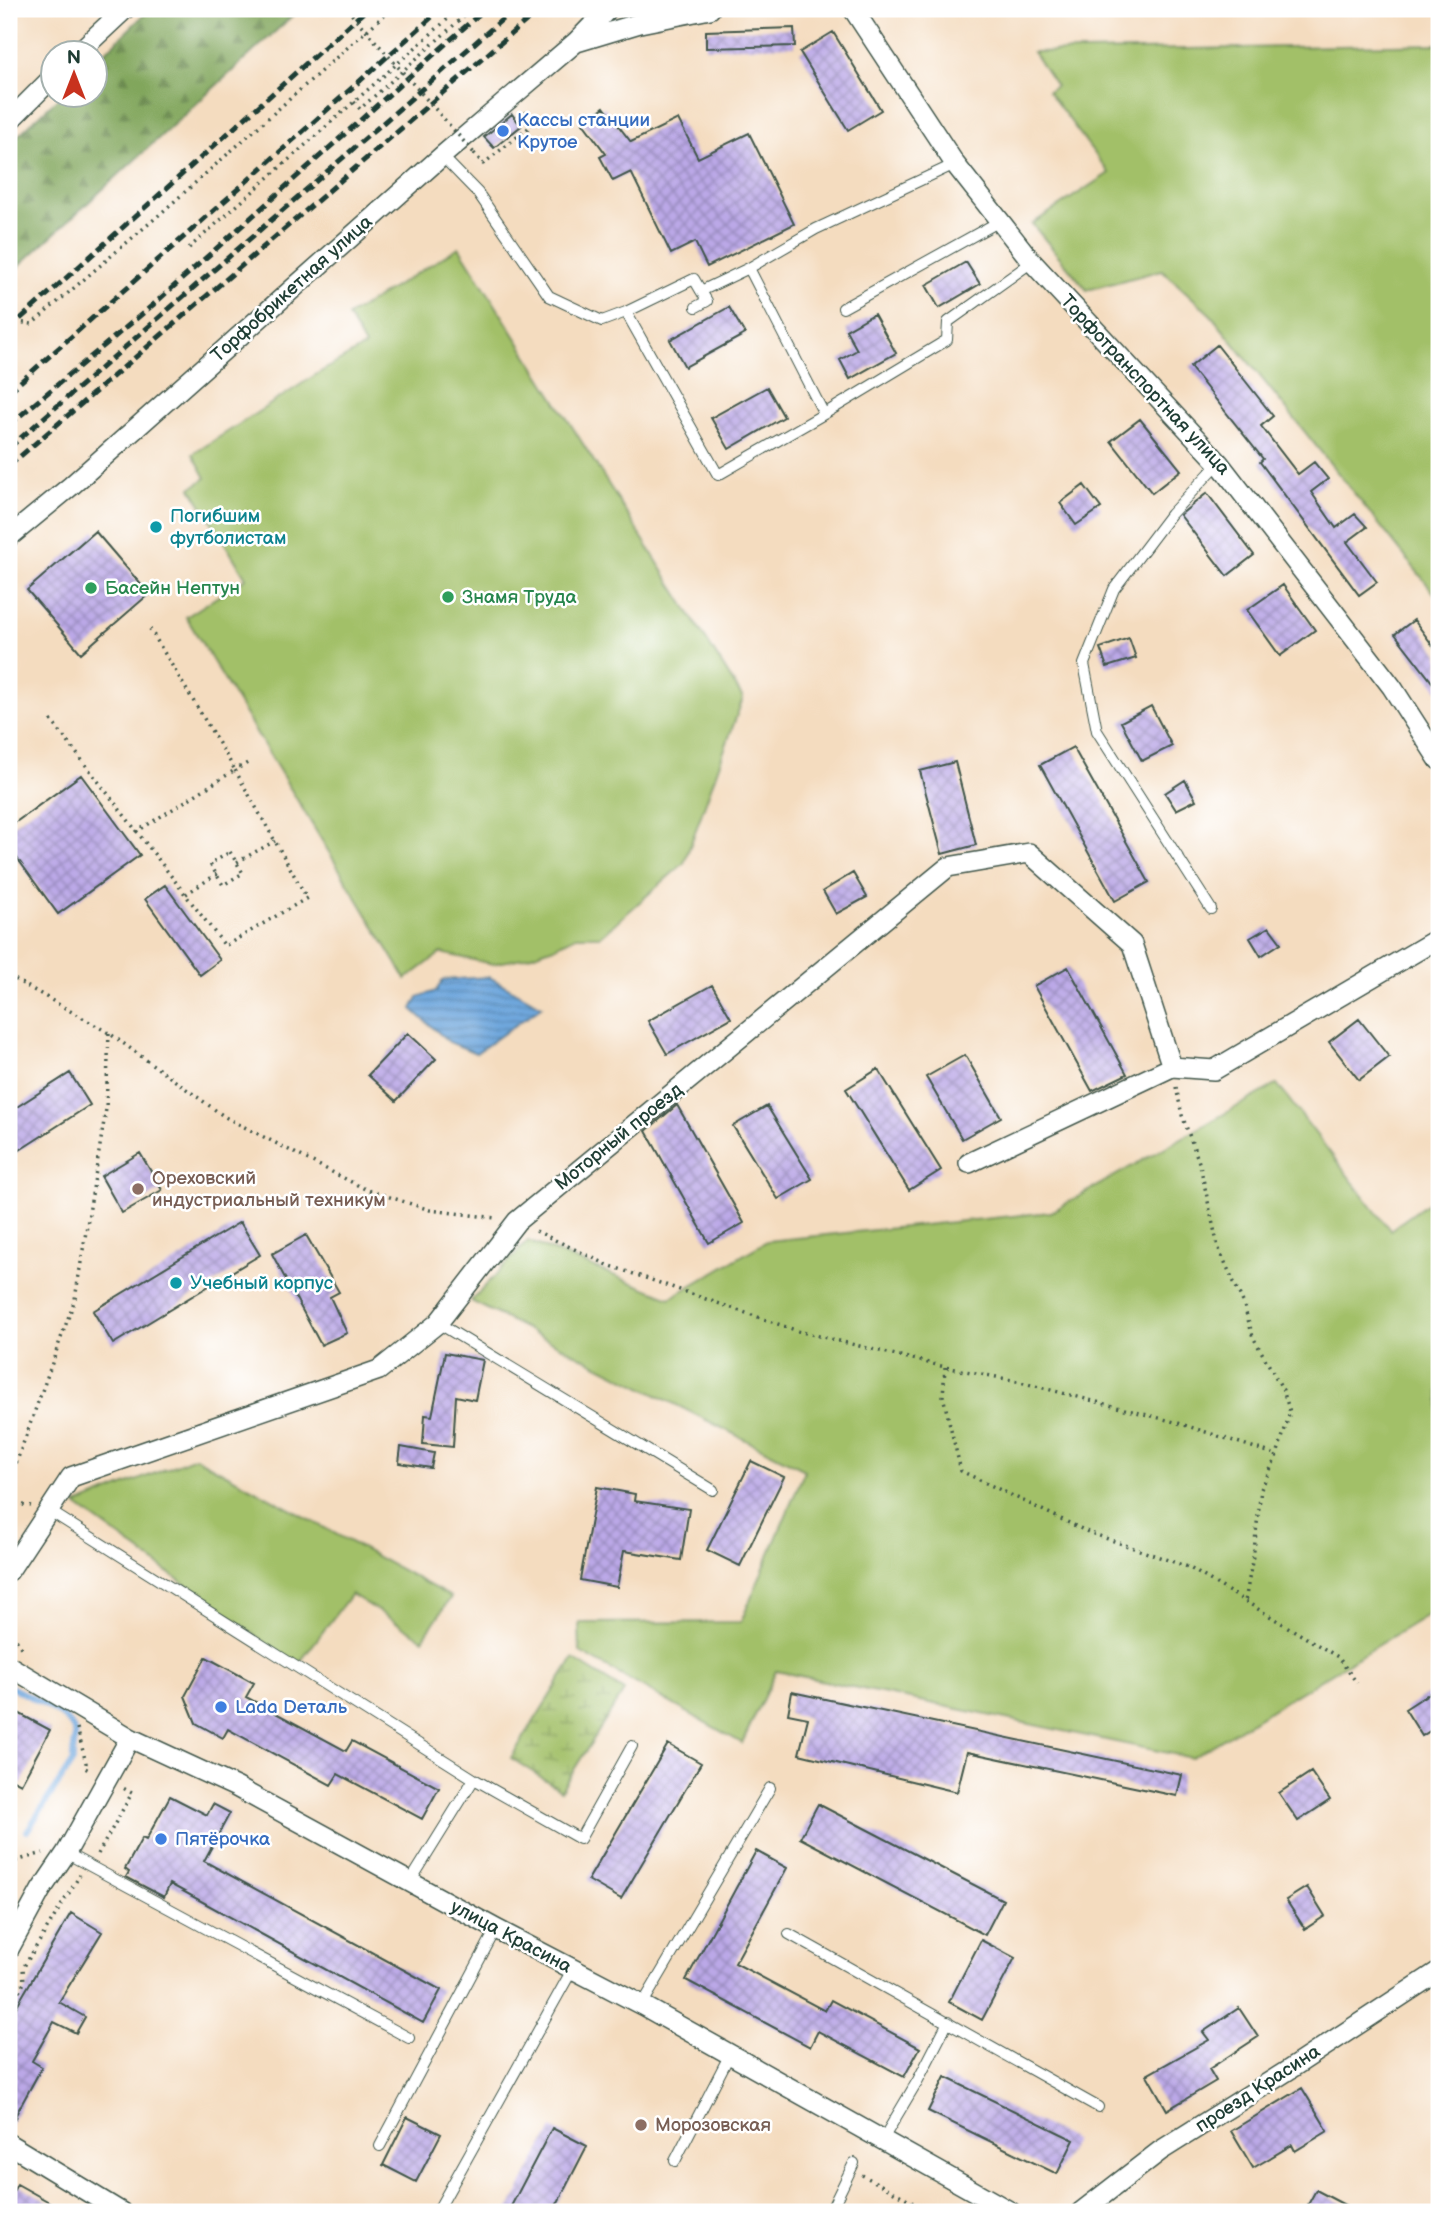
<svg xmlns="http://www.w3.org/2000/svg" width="1448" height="2221" font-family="'Balsamiq Sans',sans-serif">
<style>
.grass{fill:#a2c068;stroke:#607e4e;stroke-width:2}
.forest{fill:url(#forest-firs);stroke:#507248;stroke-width:2}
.wetland{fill:url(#wetland-marsh);stroke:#607e4e;stroke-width:2}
.water{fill:url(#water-rules);stroke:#477288;stroke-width:2}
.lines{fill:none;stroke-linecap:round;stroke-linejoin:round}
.stream{stroke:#6fa7dd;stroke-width:6}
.building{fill:url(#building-cross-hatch)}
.service-casing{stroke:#3f5549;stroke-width:12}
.minor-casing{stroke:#3f5549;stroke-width:22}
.path{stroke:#3f5549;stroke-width:3.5;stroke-dasharray:2 5;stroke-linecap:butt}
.service{stroke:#fff;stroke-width:10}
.minor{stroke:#fff;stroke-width:19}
.rail{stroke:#1f3d34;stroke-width:5;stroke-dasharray:10 5;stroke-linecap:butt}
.path-bridge{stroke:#3f5549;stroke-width:3.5;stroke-dasharray:2 5;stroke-linecap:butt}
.shop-dot{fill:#3f7fe0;stroke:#fff;stroke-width:2.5}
.culture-dot{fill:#0f9aa8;stroke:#fff;stroke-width:2.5}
.leisure-dot{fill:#2e9e5b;stroke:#fff;stroke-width:2.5}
.education-dot{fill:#8d6e63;stroke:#fff;stroke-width:2.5}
.labels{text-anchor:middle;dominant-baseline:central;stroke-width:5;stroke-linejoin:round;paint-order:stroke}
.shop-label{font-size:19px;fill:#366cbe;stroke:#fff;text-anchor:start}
.street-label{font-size:19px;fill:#1f3d34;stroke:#fff}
.culture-label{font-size:19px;fill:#0d838f;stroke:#fff;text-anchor:start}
.leisure-label{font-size:19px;fill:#27864d;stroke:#fff;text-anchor:start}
.education-label{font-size:19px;fill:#785e54;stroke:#fff;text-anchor:start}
</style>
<defs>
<pattern id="forest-firs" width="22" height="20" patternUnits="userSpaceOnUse" patternTransform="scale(1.75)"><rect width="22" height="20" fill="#81a65c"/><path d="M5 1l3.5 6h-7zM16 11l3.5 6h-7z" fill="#69884d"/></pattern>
<pattern id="wetland-marsh" width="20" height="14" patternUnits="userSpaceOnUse" patternTransform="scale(1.75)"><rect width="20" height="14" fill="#a2c068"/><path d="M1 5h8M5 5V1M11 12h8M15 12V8" fill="none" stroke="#839d56"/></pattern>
<pattern id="water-rules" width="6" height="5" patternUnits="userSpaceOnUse" patternTransform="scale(1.75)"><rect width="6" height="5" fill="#6fa7dd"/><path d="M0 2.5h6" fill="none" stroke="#5b89b4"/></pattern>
<pattern id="building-cross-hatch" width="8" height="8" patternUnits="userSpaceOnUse" patternTransform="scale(1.75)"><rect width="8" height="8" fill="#bba8e7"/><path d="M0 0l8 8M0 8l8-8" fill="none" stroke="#978abc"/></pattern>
</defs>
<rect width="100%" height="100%" fill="#fff"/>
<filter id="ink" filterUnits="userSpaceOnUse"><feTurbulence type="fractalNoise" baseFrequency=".0143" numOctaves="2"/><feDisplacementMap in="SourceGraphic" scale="14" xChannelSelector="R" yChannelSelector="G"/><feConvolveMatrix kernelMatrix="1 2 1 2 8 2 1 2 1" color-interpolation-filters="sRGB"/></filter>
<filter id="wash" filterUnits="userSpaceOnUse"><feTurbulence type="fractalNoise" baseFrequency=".00686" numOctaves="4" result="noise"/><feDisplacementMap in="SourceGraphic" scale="28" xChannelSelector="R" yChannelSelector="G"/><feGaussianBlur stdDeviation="1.57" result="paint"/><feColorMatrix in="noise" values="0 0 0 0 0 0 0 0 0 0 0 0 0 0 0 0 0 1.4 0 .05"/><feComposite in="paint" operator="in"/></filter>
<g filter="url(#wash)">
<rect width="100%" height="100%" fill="#f4dcbf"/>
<path class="grass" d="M1439 44V599L1211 315 1162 270 1087 290 1032 224 1109 173 1048 91 1056 86 1033 52Z
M459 247 743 698 684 863 601 936H576L554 947 523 958 492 964 441 953 406 979 186 617 246 578 191 488 206 478 193 454 317 374 365 346 348 316Z
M1277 1084 1390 1230 1439 1195V1608L1192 1758 776 1671 742 1743 580 1652 579 1623 741 1622 805 1470 471 1301 528 1241 670 1298 767 1241 1051 1212Z
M195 1457 451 1597 423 1639 351 1594 297 1666 76 1505Z"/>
<path class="forest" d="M150 9H300L9 275V144L61 95 94 94 95 62Z"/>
<path class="wetland" d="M573 1659 624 1691 561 1790 511 1758Z"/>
<path class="water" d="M489 977 542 1006 476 1053 449 1042 412 1009 418 997 436 991 443 980Z"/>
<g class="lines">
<path class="stream" d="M9 1686C25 1695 73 1715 75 1734 76 1742 72 1750 73 1761L27 1831"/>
</g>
<g id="blocks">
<path class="building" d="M794 28 795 46 706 48V31Z
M833 32 881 110 848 130 800 52Z
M604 107 631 142 678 119 698 158 749 133 794 224 707 267 695 242 671 254 631 172 613 181 600 157 606 154 583 123Z
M512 114 521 126 494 148 484 137Z
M966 262 980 284 939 308 926 285Z
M729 307 745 334 685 367 670 340Z
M874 314 896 353 850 379 840 360 857 350 846 330Z
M1217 345 1273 416 1261 426 1298 474 1314 462 1328 479 1311 492 1336 528 1355 514 1367 527 1347 542 1377 582 1359 595 1260 462 1263 459 1190 367Z
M767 387 784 417 729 449 711 418Z
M1140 419 1181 470 1152 493 1111 441Z
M1084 485 1101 508 1076 525 1060 503Z
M1207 493 1254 555 1227 576 1180 515Z
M95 531 149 594 81 653 27 590Z
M1283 585 1315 630 1280 656 1247 610Z
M1414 620 1439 654V691L1395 634Z
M1129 638 1136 658 1107 667 1100 648Z
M1151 706 1172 746 1142 761 1121 722Z
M1073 747 1149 882 1115 901 1040 765Z
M955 762 976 845 942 854 920 771Z
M81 775 140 855 58 914 9 847V827Z
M1185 780 1196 800 1176 810 1165 793Z
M853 873 867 897 836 914 823 891Z
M165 885 220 960 200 975 145 899Z
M1269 927 1281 943 1261 956 1250 938Z
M1068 967 1127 1074 1092 1091 1034 986Z
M712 985 731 1018 667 1054 648 1021Z
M1359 1019 1389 1057 1359 1080 1329 1042Z
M408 1033 436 1059 396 1101 368 1075Z
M965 1055 1001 1117 962 1139 926 1077Z
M878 1069 941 1170 909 1190 846 1089Z
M70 1073 90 1105 9 1157V1112Z
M677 1105 744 1223 709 1243 646 1131Z
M767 1106 812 1179 778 1199 733 1126Z
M140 1153 162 1190 122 1213 101 1176Z
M240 1222 260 1255 113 1344 93 1311Z
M306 1235 339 1292 330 1297 347 1333 321 1345 272 1254Z
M445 1353 483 1360 475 1400 456 1396 453 1447 423 1444 425 1415 432 1416Z
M401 1447 434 1453 431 1468 399 1463Z
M751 1461 784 1477 740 1566 707 1550Z
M597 1487 635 1494 634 1501 689 1509 681 1560 624 1551 617 1587 580 1580Z
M206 1657 254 1683 246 1697 346 1751 352 1741 439 1788 422 1819 338 1774 331 1785 228 1729 223 1738 196 1723 185 1696Z
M1439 1687V1725L1422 1736 1405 1709Z
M792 1692 1182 1775 1177 1796 967 1752 957 1792 799 1754 808 1718 788 1714Z
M9 1708 50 1730 21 1784 9 1778Z
M668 1744 701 1763 621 1899 588 1880Z
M1311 1772 1330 1800 1298 1821 1279 1793Z
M170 1796 207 1815 213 1804 230 1813 204 1861 441 1990 423 2023 170 1884 164 1897 126 1877 129 1872 125 1869 142 1838 146 1840Z
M818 1804 1003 1900 985 1935 800 1838Z
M756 1851 787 1868 735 1963 825 2011 831 2000 920 2048 904 2077 818 2031 810 2047 686 1980Z
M1307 1887 1325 1916 1305 1929 1286 1900Z
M71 1913 102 1932 59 2002 85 2017 76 2033 54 2022 32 2061 42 2067 9 2127V2019Z
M981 1940 1015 1958 982 2020 949 2002Z
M1239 2008 1258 2037 1209 2069 1216 2081 1167 2110 1147 2075 1209 2040 1203 2032Z
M945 2077 1074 2140 1057 2174 928 2111Z
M1302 2088 1328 2131 1295 2151 1292 2145 1253 2168 1231 2131Z
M407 2117 441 2134 416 2182 383 2165Z
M552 2128 587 2146 553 2212H508Z
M17 2184 67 2212H9V2199Z
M1316 2190 1358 2212H1304Z"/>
</g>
</g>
<g filter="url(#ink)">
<use href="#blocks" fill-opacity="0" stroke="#3f5549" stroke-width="2"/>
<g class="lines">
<g class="service-casing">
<path id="service" d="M442 156 478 193 549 296 602 321 626 312 718 475 824 414 749 268 701 291 694 279 626 312
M749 268 816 229 955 164
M696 307 707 301 701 291
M843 308 1000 221
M824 414 947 340 948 322 1032 262
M1211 909 1097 731 1084 664 1114 589 1171 514 1219 463
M438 1323 713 1490
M56 1515 474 1779 580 1839 632 1746
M66 1853 409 2038
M410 1882 474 1779
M789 1934 1098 2107
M642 2005 770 1788
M883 2139 918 2080 948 2022
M380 2146 496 1929
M675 2161 730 2054
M437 2212 572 1970
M830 2212 854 2163"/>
</g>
<g class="minor-casing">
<path id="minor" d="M853 9 955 164 1032 262 1219 463 1392 687 1439 760
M577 42 640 23 710 9
M79 52 125 9
M9 121 52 78
M9 537 71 486 442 156 576 42 608 9
M969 1163 1172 1067 1214 1070 1439 938
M9 1571 71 1477 379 1370 438 1323 517 1221 948 867 1029 853 1132 944 1172 1067
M9 1666 130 1738 236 1787 496 1929 642 2005 1011 2212
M9 1949 41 1890 66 1853 130 1738
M9 2144 121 2212
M1081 2212 1160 2151 1287 2071 1439 1971"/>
</g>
<path class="path" d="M354 102 360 109 472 9
M474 153 483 164 527 129 533 123 523 110
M189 248 459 9
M9 321 32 324 159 215 391 9
M51 720 225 946 307 898 235 770 251 761
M136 832 235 770 150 629
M230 852 243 873 223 885 210 864Z
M237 862 275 841
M186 894 217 874
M9 976 109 1033 225 1117 365 1189 430 1210 496 1218
M1176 1087 1182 1115 1200 1165 1218 1247 1243 1302 1253 1337 1283 1390 1290 1412 1277 1455 1261 1489 1254 1550 1245 1602
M536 1231 608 1265 798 1331 945 1367 1012 1380 1175 1422 1277 1455
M945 1367 943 1396 961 1471 1088 1532 1188 1567 1338 1657 1357 1683
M9 1483 75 1299 106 1109 109 1033
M9 1503 31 1506
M9 1628 23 1651
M77 1728 86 1763 85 1768 91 1771
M98 1854 132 1793 123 1788
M9 1863 43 1853
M9 2010 24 1983 23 1968 80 1875
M9 2114 17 2118
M862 2175 932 2212"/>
<use href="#service" class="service"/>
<use href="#minor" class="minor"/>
<path class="rail" d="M9 329 367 9
M9 392 441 9
M9 425 154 304 485 9
M9 448 514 9
M9 466 540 9"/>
<path class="path-bridge" d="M347 9 474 153"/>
</g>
</g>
<g class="shop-dot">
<circle cx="503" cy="131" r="7"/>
<circle cx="221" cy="1707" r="7"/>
<circle cx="161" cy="1839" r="7"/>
</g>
<g class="culture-dot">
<circle cx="156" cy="527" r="7"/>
<circle cx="176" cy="1283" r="7"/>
</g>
<g class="leisure-dot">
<circle cx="91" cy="588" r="7"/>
<circle cx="448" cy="597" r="7"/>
</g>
<g class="education-dot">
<circle cx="138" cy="1189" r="7"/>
<circle cx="641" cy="2125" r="7"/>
</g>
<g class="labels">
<g class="shop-label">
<text x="517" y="120">Кассы станции<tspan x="517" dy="22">Крутое</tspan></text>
<text x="235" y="1707">Lada Dеталь</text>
<text x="175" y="1839">Пятёрочка</text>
</g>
<g class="street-label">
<text transform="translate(292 289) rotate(-42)">Торфобрикетная улица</text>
<text transform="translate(1145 385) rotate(47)">Торфотранспортная улица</text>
<text transform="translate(619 1137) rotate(-39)">Моторный проезд</text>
<text transform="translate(511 1937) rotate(28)">улица Красина</text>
<text transform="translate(1258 2089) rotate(-33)">проезд Красина</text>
</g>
<g class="culture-label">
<text x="170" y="516">Погибшим<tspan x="170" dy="22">футболистам</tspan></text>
<text x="190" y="1283">Учебный корпус</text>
</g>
<g class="leisure-label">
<text x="105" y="588">Басейн Нептун</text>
<text x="462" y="597">Знамя Труда</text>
</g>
<g class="education-label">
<text x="152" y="1178">Ореховский<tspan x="152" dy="22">индустриальный техникум</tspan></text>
<text x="655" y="2125">Морозовская</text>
</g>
</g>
<rect width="1448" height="2221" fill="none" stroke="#fff" stroke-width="35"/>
<g transform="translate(74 74)"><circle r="33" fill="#ffffff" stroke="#a5b1ae" stroke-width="2"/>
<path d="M0-5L12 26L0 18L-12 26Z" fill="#c8321e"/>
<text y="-10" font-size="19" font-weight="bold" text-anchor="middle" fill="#1f3d34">N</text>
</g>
</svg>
